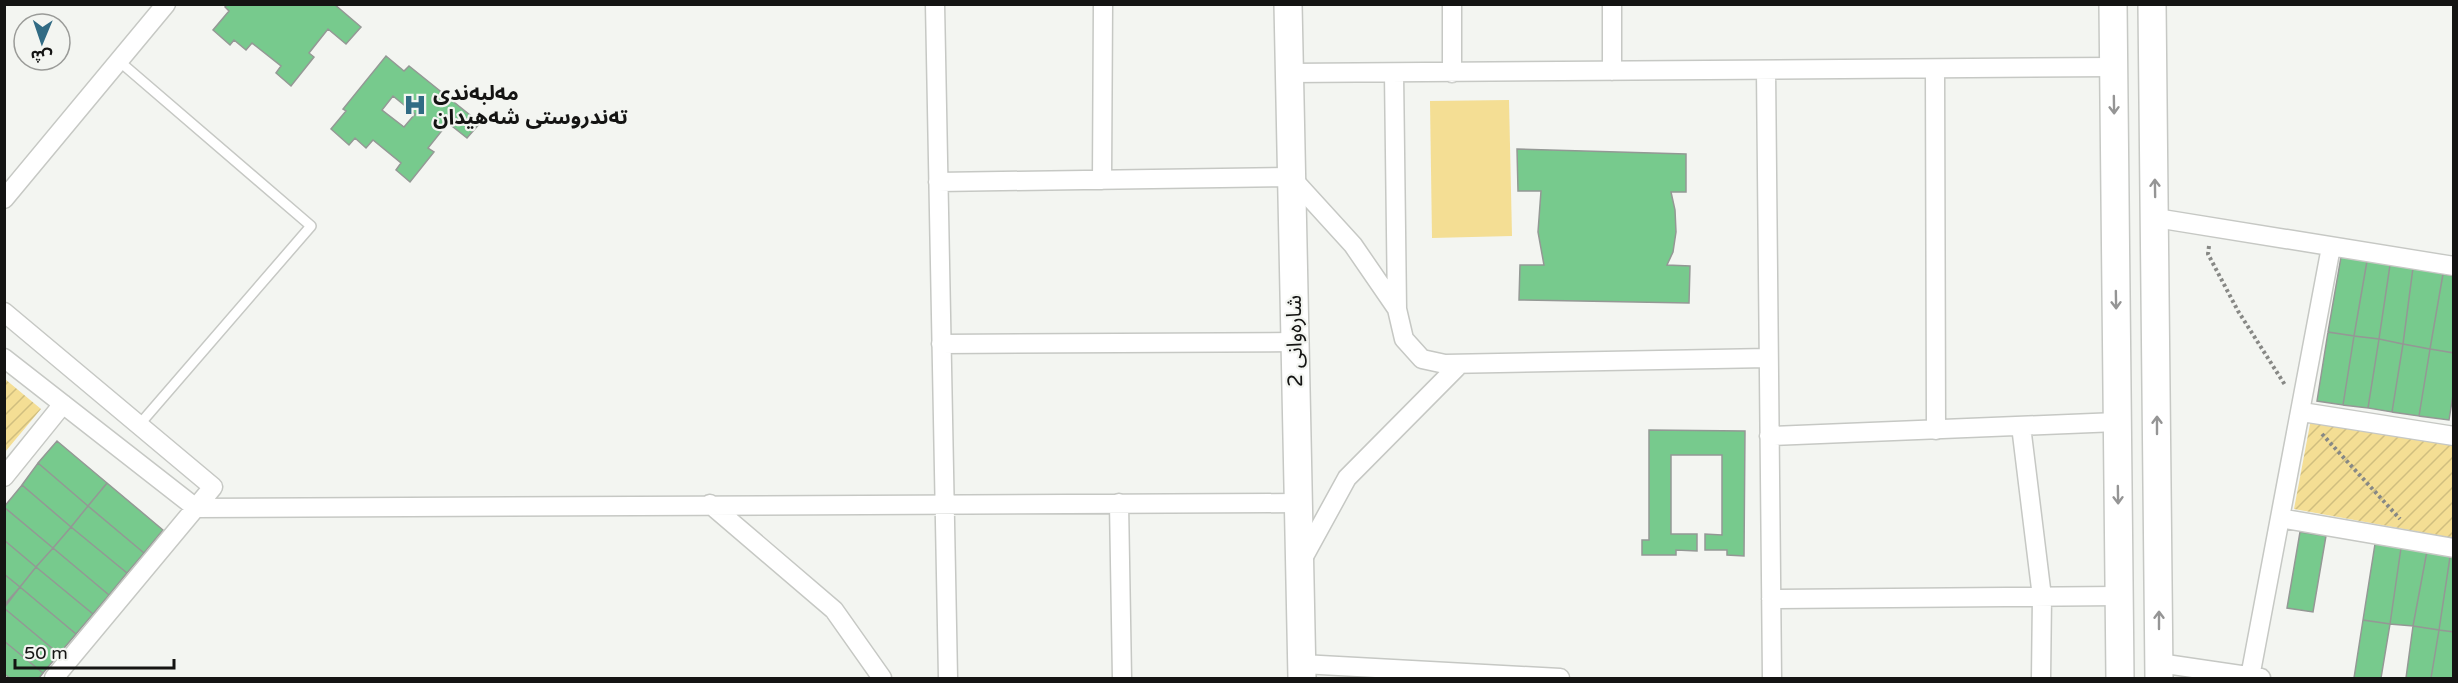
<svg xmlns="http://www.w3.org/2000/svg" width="2458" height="683" font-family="'Varela Round','Noto Sans Arabic',sans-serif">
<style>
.garden{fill:url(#garden-furrows)}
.pitch{fill:#f4de94}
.building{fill:#77ca8d;stroke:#949895;stroke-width:1.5;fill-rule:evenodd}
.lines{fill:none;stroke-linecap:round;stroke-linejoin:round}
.lane-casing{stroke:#c6c8c4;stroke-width:12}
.street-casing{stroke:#c6c8c4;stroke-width:21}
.secondary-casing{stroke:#c6c8c4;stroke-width:30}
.path{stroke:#878885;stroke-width:4;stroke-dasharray:3 3;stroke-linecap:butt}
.lane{stroke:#fff;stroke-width:9}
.street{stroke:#fff;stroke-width:18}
.secondary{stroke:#fff;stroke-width:27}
.oneway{stroke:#959595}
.labels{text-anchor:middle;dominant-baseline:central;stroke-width:4.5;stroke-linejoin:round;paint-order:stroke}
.poi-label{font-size:21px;font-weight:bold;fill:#141413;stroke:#f3f5f1;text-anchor:start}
.street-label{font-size:21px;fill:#141413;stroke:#f3f5f1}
</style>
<defs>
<pattern id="garden-furrows" width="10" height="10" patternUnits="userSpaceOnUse" patternTransform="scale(1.5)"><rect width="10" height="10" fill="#f4de94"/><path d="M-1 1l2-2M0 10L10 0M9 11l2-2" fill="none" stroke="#d0be7f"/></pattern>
</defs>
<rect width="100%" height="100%" fill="#f3f5f1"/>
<path class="garden" d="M5 379 41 409 5 452Z
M2311 419 2453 431V538L2294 509Z"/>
<path class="pitch" d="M1509 100 1512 236 1432 238 1430 101Z"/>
<path class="building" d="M227 4H334L361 27 346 44 328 29 309 53 314 57 291 86 276 73 281 66 252 43 246 50 234 40 230 45 213 30 229 11 225 7Z
M386 56 404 71 409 66 480 123 467 138 448 123 428 148 434 152 410 182 396 170 401 163 373 140 366 148 355 138 349 145 331 129 346 111 343 109ZM393 96 415 114 404 127 382 110Z
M1517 149 1686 154V192H1671L1675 210 1676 232 1673 252 1667 265 1690 266 1689 303 1519 300 1520 265H1544L1538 232 1541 191H1518Z
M2341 257 2367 261 2354 336 2328 332Z
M2367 261 2390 265 2379 339 2354 336Z
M2390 265 2413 268 2403 344 2379 339Z
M2413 268 2443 274 2430 349 2403 344Z
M2443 274 2454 276V353L2430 349Z
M2328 332 2354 336 2343 405 2317 401Z
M2354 336 2379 339 2368 408 2343 405Z
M2379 339 2403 344 2392 412 2368 408Z
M2403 344 2430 349 2419 416 2392 412Z
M2430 349 2454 353V389L2449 420 2419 416Z
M1649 430 1745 431 1744 556 1727 555V550H1705V534L1722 535V455H1671V534H1697V551L1676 550V555H1642V540H1649Z
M57 441 107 483 88 506 38 463Z
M38 463 88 506 71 527 22 485Z
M107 483 163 530 144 553 88 506Z
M22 485 71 527 53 548 4 507Z
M88 506 144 553 127 573 71 527Z
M4 507 53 548 36 567 4 540Z
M71 527 127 573 109 595 53 548Z
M2300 532 2326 536 2313 612 2287 608Z
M4 540 36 567 20 587 4 574Z
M2375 544 2401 548 2390 624 2363 620Z
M53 548 109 595 93 614 36 567Z
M2401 548 2427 551 2413 626 2390 624Z
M2427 551 2450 557 2439 630 2413 626Z
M2450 557H2454V632L2439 630Z
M36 567 93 614 76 634 20 587Z
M4 574 20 587 4 605Z
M20 587 76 634 59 654 4 608Z
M4 608 59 654 43 673 4 641Z
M2363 620 2390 624 2381 678H2354Z
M2413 626 2439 630 2431 678H2406Z
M2439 630 2454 632V678H2431Z
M4 641 43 673 39 678H10L4 674Z"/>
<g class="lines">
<g class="lane-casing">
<path id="lane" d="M119 61 311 226 139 425"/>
</g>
<g class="street-casing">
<path id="street" d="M935 4 948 678
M1452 4V73
M1935 69 1936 430
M1766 70 1772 678
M1612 71V4
M1289 73 2113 67
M1394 73 1397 309 1404 339 1422 359 1445 364 1768 358
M1102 180 1103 4
M938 182 1291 177 1353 245 1397 309
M4 199 166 4
M2156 218 2454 266
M4 312 213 487 54 678
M941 344 1295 342
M4 358 196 508 1299 503
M2302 412 2454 436
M2021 426 2042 597 2041 678
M1769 436 2117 422
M4 477 63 404
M1119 503 1122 678
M710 504 834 610 882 678
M2280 518 2454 548
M1301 562 1347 478 1460 364
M1771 599 2119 596
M2159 663 2261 678
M1302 664 1560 678
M2250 677 2331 247"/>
</g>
<g class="secondary-casing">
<path id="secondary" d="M1288 4 1302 678
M2113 4 2120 678
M2152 4 2159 678"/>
</g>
<path class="path" d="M2209 246 2208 254 2238 311 2285 385
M2322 434 2400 519"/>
<use href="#lane" class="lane"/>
<use href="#street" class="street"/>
<use href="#secondary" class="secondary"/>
</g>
<defs><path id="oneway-shaft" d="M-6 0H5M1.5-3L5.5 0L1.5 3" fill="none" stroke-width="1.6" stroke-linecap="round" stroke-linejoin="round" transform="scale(1.5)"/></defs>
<g class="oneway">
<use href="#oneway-shaft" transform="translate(2114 105) rotate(89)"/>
<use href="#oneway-shaft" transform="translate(2155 188) rotate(-91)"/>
<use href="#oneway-shaft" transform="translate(2116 300) rotate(89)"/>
<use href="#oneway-shaft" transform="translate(2157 425) rotate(-90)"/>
<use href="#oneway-shaft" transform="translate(2118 495) rotate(89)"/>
<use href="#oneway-shaft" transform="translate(2159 620) rotate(-90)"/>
</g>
<defs>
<g id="hospital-bare" transform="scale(1.8)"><path d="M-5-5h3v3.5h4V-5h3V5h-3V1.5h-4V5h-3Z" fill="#316b84" stroke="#f3f5f1" stroke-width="2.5" paint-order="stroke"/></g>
</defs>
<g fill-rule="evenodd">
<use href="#hospital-bare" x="415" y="105"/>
</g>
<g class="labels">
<g class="poi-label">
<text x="433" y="93">مەلبەندی<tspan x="433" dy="24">تەندروستی شەهیدان</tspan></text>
</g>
<g class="street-label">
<text transform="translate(1295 341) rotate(-91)">شارەوانی 2</text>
</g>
</g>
<rect width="2458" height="683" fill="none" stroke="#141413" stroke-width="12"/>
<g transform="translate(42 42) rotate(182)"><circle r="28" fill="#f3f5f1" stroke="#9a9b98" stroke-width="1.5"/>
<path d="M0-4.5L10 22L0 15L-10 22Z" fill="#316b84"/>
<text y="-9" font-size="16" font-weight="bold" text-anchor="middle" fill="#141413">ش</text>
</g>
<path d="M15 659v9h159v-9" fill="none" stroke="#141413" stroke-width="3"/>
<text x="24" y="659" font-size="18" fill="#141413" stroke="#f3f5f1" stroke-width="4.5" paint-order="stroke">50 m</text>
</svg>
